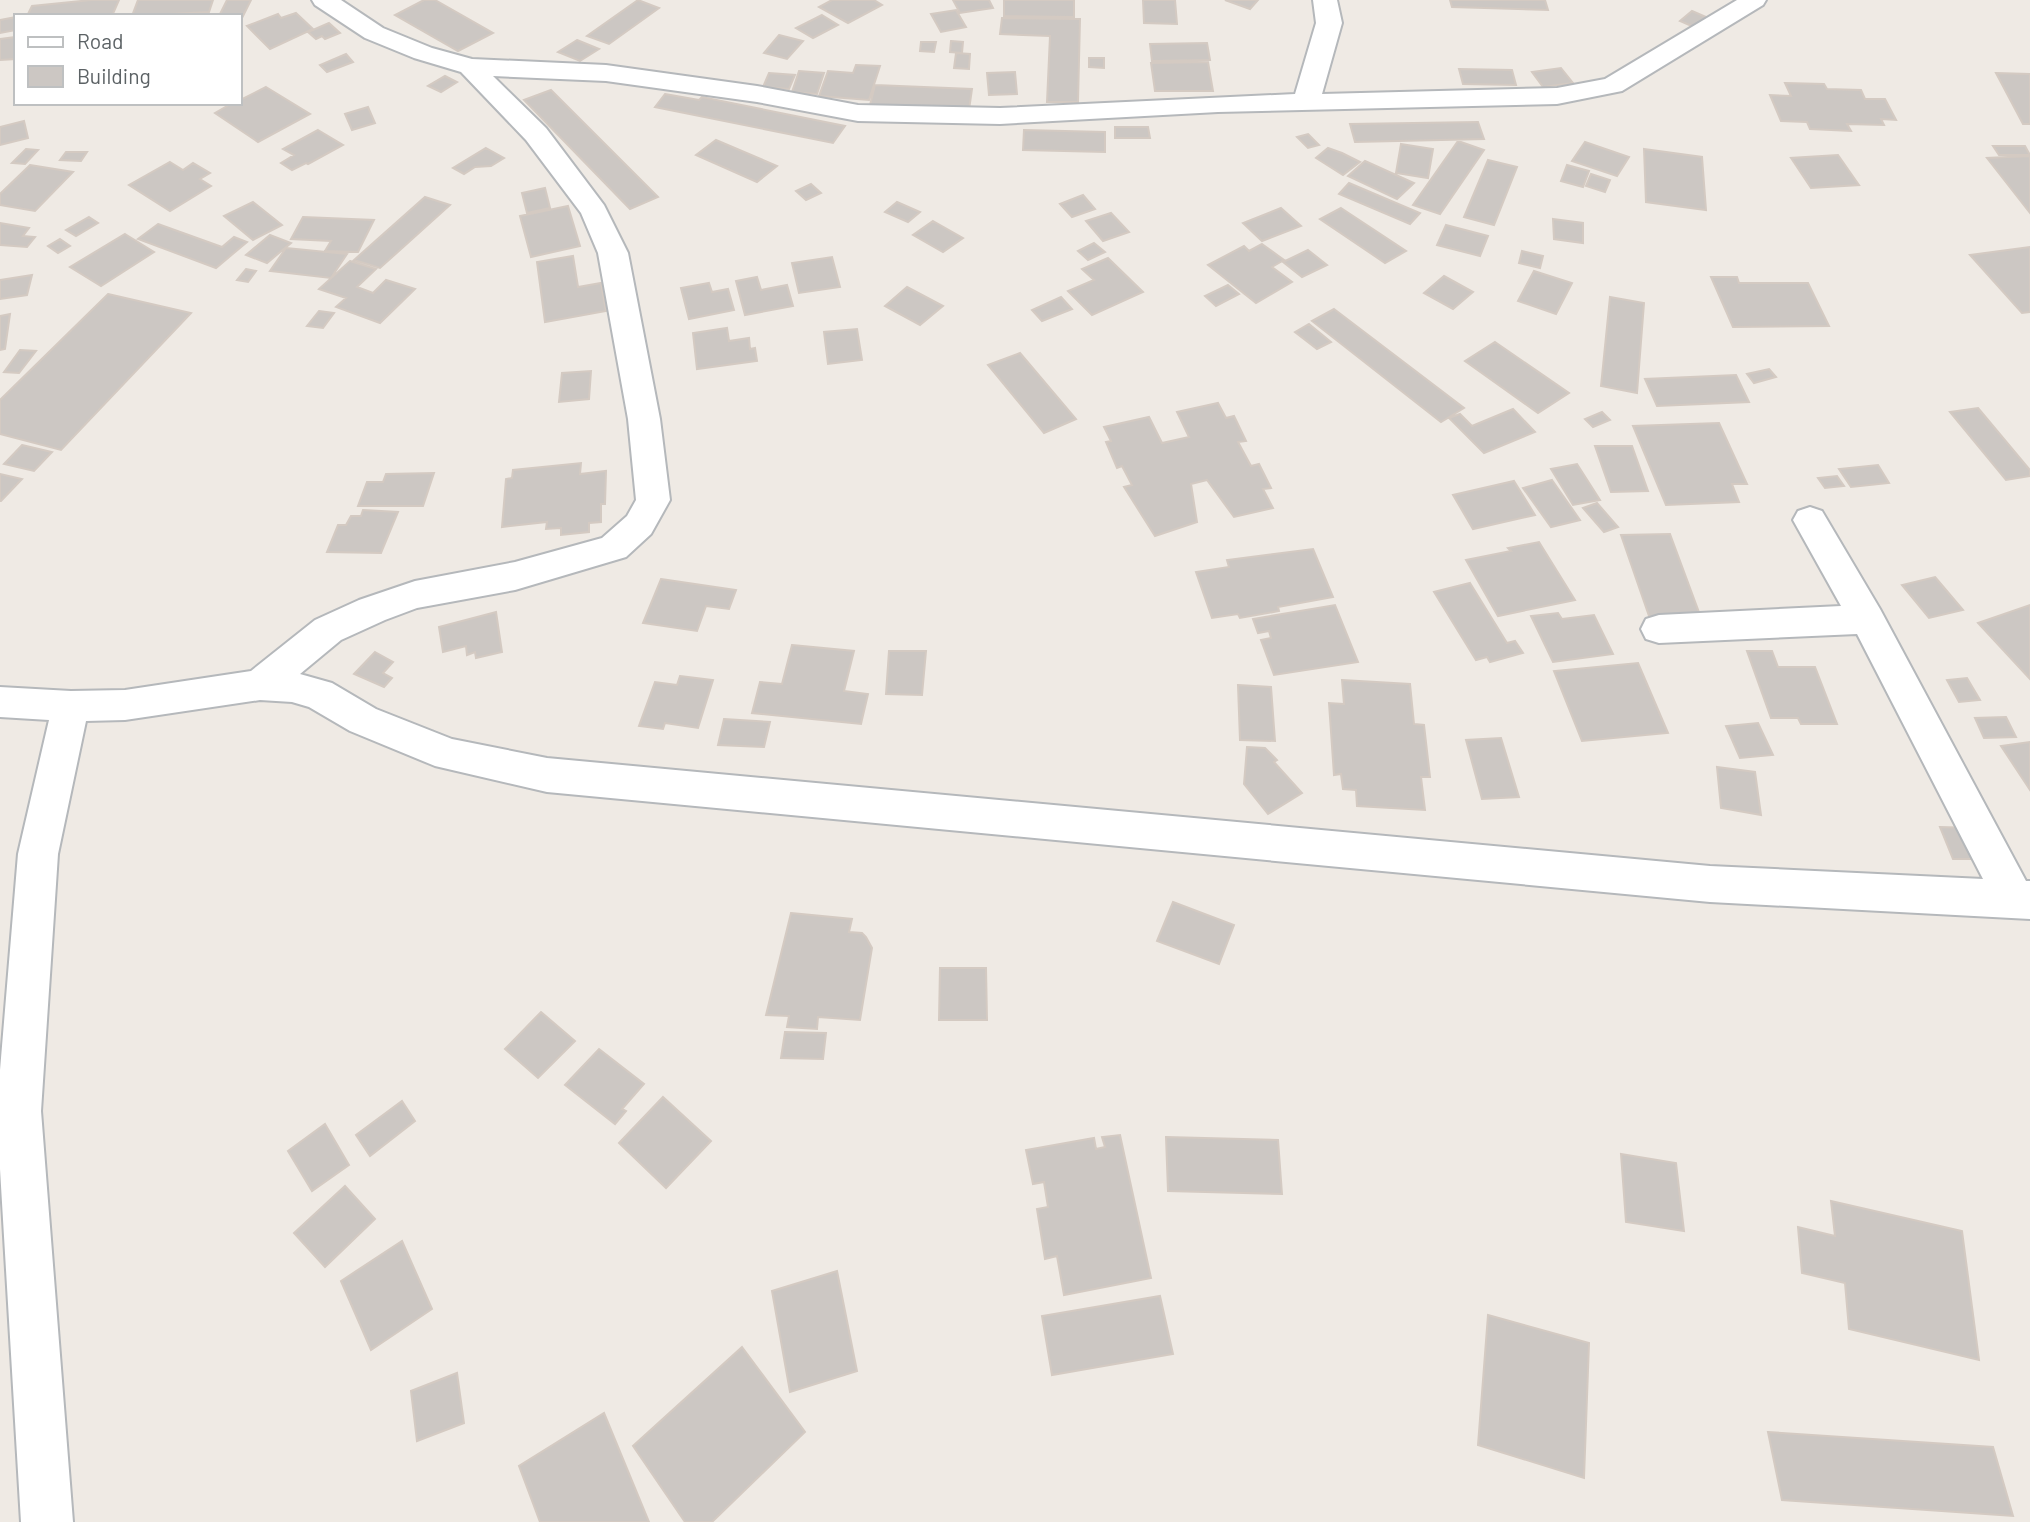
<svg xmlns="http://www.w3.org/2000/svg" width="2030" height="1522" font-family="Barlow,sans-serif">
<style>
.building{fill:#ccc7c3;stroke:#d4cac2;stroke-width:2}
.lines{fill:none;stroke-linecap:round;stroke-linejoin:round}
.minor-casing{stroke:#b5b8bb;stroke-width:4}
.minor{fill:#fff;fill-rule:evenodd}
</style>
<rect width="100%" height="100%" fill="#efeae4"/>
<path class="building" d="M91 0H119L112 16H27L32 6Z
M138 0H213L209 12 132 16Z
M227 0H251L240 22V16H219Z
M424 0H435L493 33 458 51 395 15Z
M638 0 659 8 609 44 587 36Z
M832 0H874L882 5 848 23 819 7Z
M953 0H989L993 8 960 13Z
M1004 0H1074V17L1004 16Z
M1143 0H1175L1177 24 1144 23Z
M1225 0H1258L1250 9Z
M1450 0H1545L1548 10 1452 7Z
M956 10 966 27 941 32 931 14Z
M1692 11 1713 20 1701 30 1680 21Z
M296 13 313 29 270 49 247 26 278 14 281 18Z
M822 15 838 25 813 38 796 28Z
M16 17V30L0 33V20Z
M1002 18 1080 19 1078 102H1047L1050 36 1000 34Z
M329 23 340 33 325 39 322 36 316 39 308 32Z
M779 35 803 41 787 59 764 53Z
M16 37V59L0 60V39Z
M577 40 599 49 580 61 558 52Z
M951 41 963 42 962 53 950 52Z
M921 42H936L934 52 920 51Z
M1207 43 1210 60 1152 61 1150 44Z
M956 53 970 54 969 69 954 68Z
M346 54 353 62 327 72 320 65Z
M1089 58H1104V68L1089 67Z
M1208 62 1213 91H1155L1151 63Z
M856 65 880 66 869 100 819 96 828 71 853 73Z
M1561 68 1573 83 1543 87 1532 72Z
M1459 69 1512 70 1516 85 1463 84Z
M799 71 824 73 817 94 792 92Z
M1015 72 1017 94 989 95 987 73Z
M769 73 795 75 789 89 763 87Z
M1996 73 2030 74V124H2023Z
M445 76 457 82 441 92 428 86Z
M1785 83 1824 84 1827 89 1861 90 1865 99H1885L1896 120 1881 119 1884 125 1847 124 1851 131 1810 129 1807 122 1781 121 1770 95 1791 96Z
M875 85 972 89 969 110 870 105Z
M266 87 310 114 258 142 215 113 227 106 223 103H240V100Z
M551 90 658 197 630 209 524 100Z
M665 94 699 100 702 97 845 126 833 143 655 107Z
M368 107 375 123 352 130 345 114Z
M24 121 28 138 0 145V127Z
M1478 122 1484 139 1355 142 1350 124Z
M1115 127H1148L1150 138H1115Z
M318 130 343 145 308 164 306 163 292 170 281 163 294 155 283 149Z
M1024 130 1105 132V152L1023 150Z
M1308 134 1319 145 1308 148 1297 137Z
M716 140 777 166 757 182 696 155Z
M1458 141 1484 150 1440 214 1413 205Z
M1585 142 1629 157 1617 176 1572 161Z
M1401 144 1433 149 1428 178 1396 173Z
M1993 146H2025L2030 155H1999Z
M486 148 504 158 491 166 475 167 464 174 453 168Z
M1328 148 1342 153 1360 162 1343 175 1316 158Z
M26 149 38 150 25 164 12 163Z
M1644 149 1702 157 1706 210 1646 202Z
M66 152H87L81 161 60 160Z
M1838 155 1859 185 1811 188 1791 158Z
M2030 156V213L1987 158Z
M1488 160 1517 167 1494 225 1464 217Z
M1365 161 1414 183 1397 199 1348 176Z
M170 162 183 170 193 163 210 173 200 179 211 186 170 211 129 185Z
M30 165 73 172 35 211 0 205V194Z
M1567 165 1589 171 1583 187 1561 181Z
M1591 174 1610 180 1605 192 1586 186Z
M1349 183 1420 213 1410 224 1339 194Z
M811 184 821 193 806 200 796 191Z
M545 188 550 208 527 213 522 193Z
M1083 195 1095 209 1072 217 1060 204Z
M425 197 450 205 380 268 354 260Z
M253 202 282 225 253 240 224 216Z
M897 202 920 212 908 222 885 212Z
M568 206 580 246 531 257 520 216Z
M1281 208 1301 226 1262 241 1243 223Z
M1341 208 1406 251 1385 263 1320 219Z
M1111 213 1129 232 1103 241 1086 221Z
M89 217 98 223 76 236 66 230Z
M303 217 374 220 358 252 325 251 331 241 291 239Z
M1553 219 1583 223V243L1554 239Z
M933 221 963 238 943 252 913 235Z
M0 223 29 228 23 236 35 237 27 247 0 245Z
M158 224 222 247 234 237 247 242 216 268 138 239Z
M1446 225 1488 236 1480 256 1437 245Z
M125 234 154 252 101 286 70 267Z
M270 235 291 243 267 263 246 255Z
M60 239 70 246 58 253 48 246Z
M1094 243 1105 252 1088 260 1078 251Z
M1262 244 1284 260 1272 267 1292 282 1256 303 1208 265 1244 246 1249 251Z
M2030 247V312L2022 313 1970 255Z
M286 248 347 254 331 278 270 271Z
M1308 250 1327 265 1302 277 1283 262Z
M1522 251 1543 256 1540 268 1519 263Z
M573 256 578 287 601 283 606 311 545 322 537 262Z
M832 257 840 287 799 293 792 263Z
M1108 258 1143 292 1092 315 1068 291 1094 280 1082 269Z
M350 261 376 269 357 287 373 293 386 280 415 289 380 323 336 307 346 298 319 289Z
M246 269 256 271 248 282 237 280Z
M1534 271 1572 283 1556 314 1518 301Z
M32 275 27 295 0 299V280Z
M1444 276 1473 292 1453 309 1424 293Z
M757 277 761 290 787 285 793 306 745 315 736 281Z
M1711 277H1737L1739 283H1808L1829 326 1733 327Z
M709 283 712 292 728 289 734 310 689 319 681 288Z
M1228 285 1239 294 1216 306 1205 296Z
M907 287 943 306 920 325 885 306Z
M108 294 191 313 61 450 0 434V400Z
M1061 297 1072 309 1042 321 1032 310Z
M1610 297 1644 303 1637 393 1601 386Z
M1334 309 1464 408 1441 422 1312 321Z
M319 311 334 313 323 328 307 326Z
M10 314 5 349 0 350V316Z
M1309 324 1331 342 1317 349 1295 332Z
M727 328 729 341 749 338 750 349 755 348 757 361 697 369 693 333Z
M857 329 862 360 828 364 824 332Z
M1495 342 1569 393 1538 413 1465 361Z
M20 350 36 351 19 373 4 372Z
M1020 353 1076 419 1044 433 988 365Z
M1769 369 1776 377 1754 383 1747 374Z
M591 371 589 399 559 402 562 373Z
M1736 375 1749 402 1657 406 1645 379Z
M1218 403 1226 418 1234 416 1246 441 1238 442 1251 466 1259 464 1271 488 1263 489 1273 508 1234 517 1207 480 1191 484 1197 522 1155 536 1124 487 1132 485 1122 466 1117 468 1106 442 1111 441 1104 427 1149 417 1162 443 1189 437 1177 412Z
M1978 408 2030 470V476L2006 480 1950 412Z
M1513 409 1535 432 1484 453 1449 418 1460 414 1472 426Z
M1602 412 1610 420 1593 427 1585 419Z
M1719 423 1747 484H1732L1739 502 1666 505 1633 426Z
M22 445 52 452 34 471 4 464Z
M1595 446H1632L1648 491 1611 492Z
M581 463 580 474 606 471 605 504H601V522L589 523V532L561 535V528L546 529 547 522 502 527 506 479 512 478 513 470Z
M1577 464 1600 500 1573 505 1551 469Z
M1878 465 1889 483 1851 487 1839 469Z
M434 473 423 506H358L367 482H383L386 474Z
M0 474 22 479 1 501H0Z
M1837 476 1844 486 1825 488 1818 478Z
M1552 480 1580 520 1551 527 1523 488Z
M1514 481 1535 515 1473 529 1453 495Z
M1597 503 1618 527 1604 532 1583 508Z
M363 510 398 512 381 553 327 552 338 525H346L351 516H361Z
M1670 534 1700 615 1649 616 1621 535Z
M1539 542 1575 600 1498 616 1466 560 1511 551 1508 548Z
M1313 549 1333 597 1278 607 1279 611 1240 618 1238 614 1212 618 1196 572 1229 567 1227 560Z
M1935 577 1963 610 1929 618 1902 585Z
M661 579 736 590 729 609 706 606 697 631 643 623Z
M1470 583 1507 643 1515 641 1523 653 1490 662 1487 657 1476 660 1434 592Z
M1335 605 1358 662 1274 675 1261 640 1271 638 1269 631 1258 633 1253 619Z
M2030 605V679L1978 623Z
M496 612 502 652 476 658 475 652 467 655 466 646 443 652 439 627Z
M1558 613 1562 619 1594 615 1613 654 1553 662 1531 616Z
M792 645 854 651 844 691 868 694 861 724 752 713 760 682 782 684Z
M889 651H926L922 695 886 694Z
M1747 651H1772L1778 667H1815L1837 724H1801L1798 718H1771Z
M375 652 393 662 383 673 392 678 384 687 354 674Z
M1638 663 1668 733 1582 741 1554 671Z
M680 676 713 680 698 728 665 723 663 729 639 726 655 682 677 685Z
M1967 678 1980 700 1959 702 1947 680Z
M1342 680 1410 684 1414 724 1424 725 1430 777H1421L1425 810 1357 806 1356 790 1343 789 1341 774 1334 775 1329 703 1344 704Z
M1238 685 1271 687 1275 741 1240 740Z
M2006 717 2016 737 1984 738 1975 718Z
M724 719 770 722 764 747 718 745Z
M1758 723 1773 755 1740 758 1726 726Z
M1501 738 1519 797 1482 799 1466 740Z
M2030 742V790L2001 746Z
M1247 747 1265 748 1277 760 1274 762 1302 793 1268 814 1244 784Z
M1717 767 1755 772 1761 815 1721 808Z
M1940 827 1973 828 1985 859H1953Z
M1173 902 1234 925 1219 964 1157 941Z
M791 913 852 919 849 932 862 933 866 937 872 948 860 1020 818 1017 817 1029 787 1027 789 1016 766 1015Z
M940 968H986L987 1020H939Z
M541 1012 575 1041 538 1078 505 1049Z
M785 1032 826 1033 823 1059 781 1058Z
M599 1049 644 1084 622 1109 626 1111 615 1124 565 1085Z
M663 1097 711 1141 666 1188 619 1143Z
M402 1101 415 1121 370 1156 356 1135Z
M325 1124 349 1165 312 1191 288 1151Z
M1120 1135 1151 1278 1064 1295 1057 1256 1045 1259 1037 1209 1048 1207 1044 1182 1033 1184 1026 1150 1094 1138 1096 1149 1105 1147 1102 1137Z
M1166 1137 1278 1140 1282 1194 1168 1191Z
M1621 1154 1676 1163 1684 1231 1626 1222Z
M345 1186 375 1219 325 1267 294 1233Z
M1831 1201 1962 1231 1979 1360 1849 1329 1845 1283 1802 1273 1798 1227 1835 1236Z
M402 1241 432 1309 371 1350 341 1281Z
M837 1271 857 1371 790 1392 772 1291Z
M1160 1296 1173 1354 1052 1375 1042 1316Z
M1488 1315 1589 1343 1584 1478 1478 1445Z
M742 1347 805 1432 712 1522H685L633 1446Z
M457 1373 464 1423 417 1441 411 1391Z
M604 1413 649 1522H540L519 1466Z
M1768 1432 1993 1447 2013 1516 1782 1500Z"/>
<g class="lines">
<g class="minor-casing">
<path id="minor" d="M312 0H341L383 28 432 48 472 59 606 65 757 86 858 105 1000 108 1295 94 1316 23 1313 0H1337L1342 23 1322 94 1557 88 1605 79 1737 0H1766L1763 5 1622 91 1557 104 1218 112 1000 124 858 121 757 102 606 81 493 76 546 128 604 205 628 253 660 419 670 500 651 534 626 557 515 590 417 608 385 620 341 640 300 674 332 683 376 709 452 739 547 758 1710 866 1983 879 1857 634 1659 643 1646 639 1641 629 1646 619 1659 615 1841 606 1793 520 1798 511 1810 507 1822 511 1880 609 2026 881H2030V919L1710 902 547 792 435 766 350 731 309 707 292 702 260 700 125 720 86 721 58 854 41 1111 73 1522H21L0 1169V1070L18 854 49 720 0 717V687L71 691 125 690 251 671 315 620 359 600 415 581 515 562 602 538 627 516 636 500 628 419 598 253 581 213 526 140 461 72 414 58 365 38 315 5Z"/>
</g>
<use href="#minor" class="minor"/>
</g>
<rect x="14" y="14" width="228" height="91" fill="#ffffff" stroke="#bec0c1" stroke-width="2"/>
<rect x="28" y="37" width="35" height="10" fill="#ffffff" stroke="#bec0c1" stroke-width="2"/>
<text x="77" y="49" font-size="21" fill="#5c6265">Road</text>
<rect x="28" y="66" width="35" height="21" fill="#ccc7c3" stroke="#bec0c1" stroke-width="2"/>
<text x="77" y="84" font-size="21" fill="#5c6265">Building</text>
</svg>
